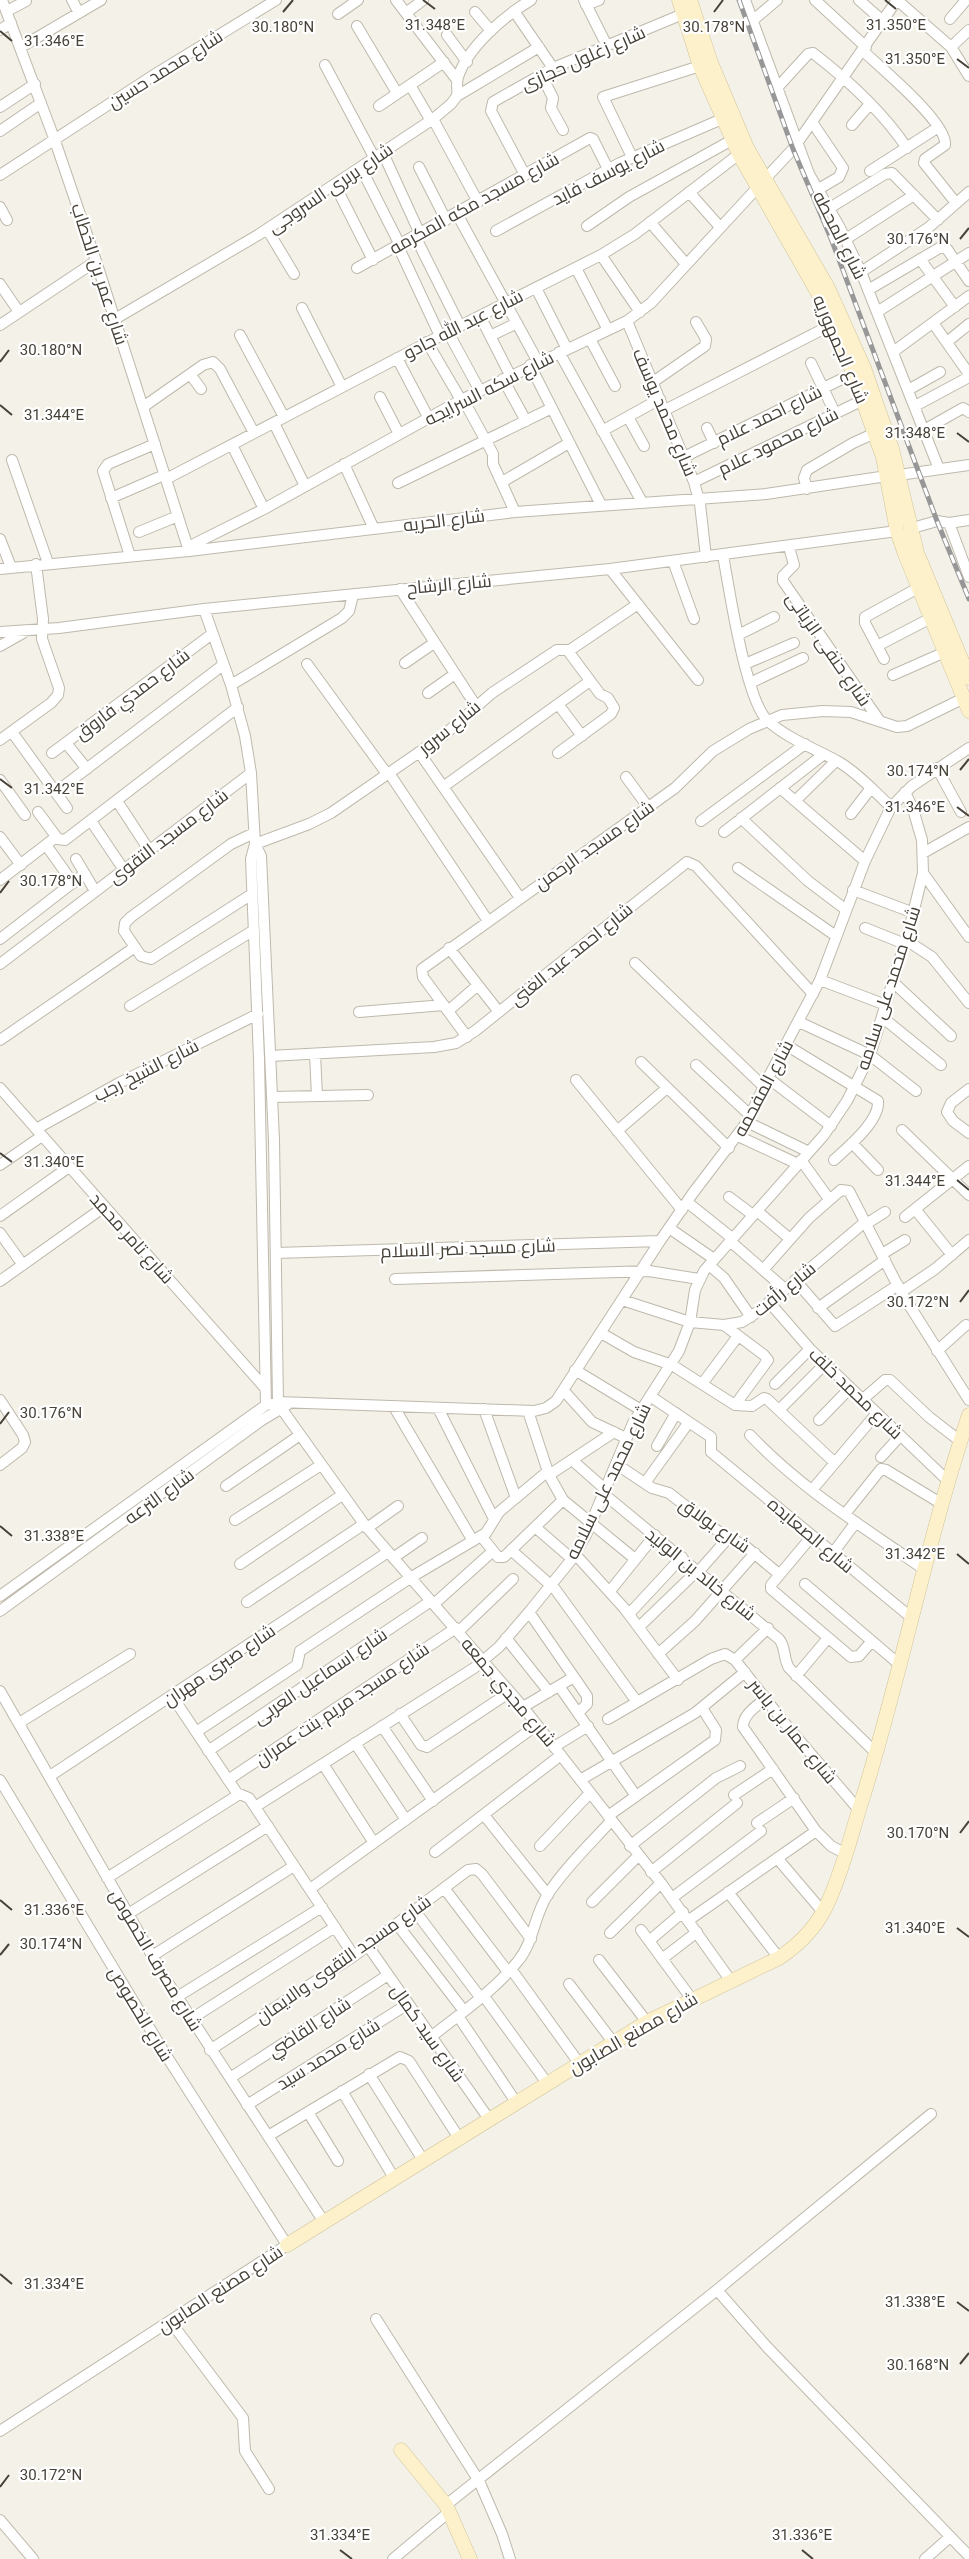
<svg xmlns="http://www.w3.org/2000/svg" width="969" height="2559" font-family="Roboto,Cairo,sans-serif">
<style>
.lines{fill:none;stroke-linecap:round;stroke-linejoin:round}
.street-casing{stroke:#bfb9ac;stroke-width:12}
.secondary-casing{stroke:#d1c49b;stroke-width:15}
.street{stroke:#fff;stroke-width:10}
.secondary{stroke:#fcf1cb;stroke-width:14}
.rail-casing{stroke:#979797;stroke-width:5}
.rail{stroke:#fff;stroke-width:3;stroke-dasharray:9;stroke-linecap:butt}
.ticks{fill:none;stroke:#474138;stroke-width:2}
.labels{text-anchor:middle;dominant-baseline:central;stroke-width:4.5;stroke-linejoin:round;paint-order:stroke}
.street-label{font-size:18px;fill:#474138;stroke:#fff}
.ticks-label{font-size:15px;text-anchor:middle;fill:#474138;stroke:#fff;stroke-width:4.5;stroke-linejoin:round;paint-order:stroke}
</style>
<rect width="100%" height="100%" fill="#f4f1e9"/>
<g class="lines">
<g class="street-casing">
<path id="street" d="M2 0 54 138 96 261 189 551
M72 0 79 13
M396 0 457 80
M584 0 607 46
M745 0 809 174 839 226 861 272 939 469
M815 0 866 47
M859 0 884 22
M897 0 951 47 969 76
M586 5 599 0
M7 11 26 1
M514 11 553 68
M475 12 491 31
M406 13 423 0
M338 14 358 0
M950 19 966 0
M752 21 777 0
M357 26 397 93
M0 30 11 23
M447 35 467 62
M21 47 101 0
M951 47 969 30
M863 51C880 67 948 123 945 145L925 159 924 163 956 203
M325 65 375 159
M541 74 553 98 551 108 563 130
M410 85 431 121
M777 88 808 54 813 53C848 80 882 111 907 148
M457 96C458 90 456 83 458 77 468 47 504 16 531 0
M379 106 444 62
M0 107 35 84
M433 119 478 202
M812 122 843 168 839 177 817 190
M852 125 870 104
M0 131 41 103
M383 153 420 234
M632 157 603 97 700 66
M419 167 446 220
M361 168 400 245
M870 171 937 128
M0 175 157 73 276 0
M525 175 491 111 493 102 553 68 683 14
M765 179 793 149 897 0
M335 185 373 260
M689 192 720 227
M0 207 7 220
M828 209 885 174 892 173 938 220
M457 214 538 362
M650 222 686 264
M587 226 629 197 732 140
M267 229 294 274
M496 231 620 163 722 119
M415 236 460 326
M846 239 914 195
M398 246 440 336
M601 255 640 312
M920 259 955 307
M357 268 590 138 593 139 608 169
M576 268 608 330
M861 272 928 228 969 192
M0 284 19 312
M536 288 567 349
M868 290 941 247 947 249 969 281
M302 308 342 387
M877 312 969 253
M480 316 510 375
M115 319 258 235 433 119 451 104 457 96 539 47
M627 321 694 482 700 504 706 557
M933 323 969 374
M0 325 96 261
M448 332 480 391
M240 335 284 417
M490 336 517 323
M590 339 615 386
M427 342 461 400
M947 342 969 324
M559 352 642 502
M893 352 969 296
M397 358 428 417
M811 363 835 413
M530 365 601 505
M190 374 201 389
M503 379 526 421
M653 382 705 346 706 339 696 322
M908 390 940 372
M380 397 399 434
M463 399 493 454V464L515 512
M915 406 969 377
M143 407 203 365 213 362 220 369 254 433
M665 410 833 324
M628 417 644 446
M274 423 305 486
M707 428 714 443
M924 430 963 408 969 412
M602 431 660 399
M232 445 264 509
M684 457 854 373
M12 460 48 563
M344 464 374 529
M899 475 969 465
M166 479 440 336 601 255 635 234 743 151
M502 482 569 443
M694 482 863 400
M398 483 552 408
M807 489 804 478 807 470 853 443 875 433
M111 498 164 475
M949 523 969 577
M909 529 937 521 949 523 969 520
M139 532 178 516
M0 539 11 567
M188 547 264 509 463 399 627 321 651 303 757 188
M789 547 794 565 783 576V581L879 720
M723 555C729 588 746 702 768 721 788 739 816 749 839 762 859 774 875 792 891 807
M130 556 103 471 108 464 155 444
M673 561 694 619
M0 569 189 551 515 512 766 494 887 476
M610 569 698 680
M400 589 476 706
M204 609 231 685 245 736 251 773 255 844 251 859 259 1059 266 1405
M0 632 59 628 204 609 610 569 897 531
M738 635 774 617
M0 646 23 633
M877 646 931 618
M884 659 865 623V617L918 588
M405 663 434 643
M307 664 387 774
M745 664 794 643
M893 675 945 652
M750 683 803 658
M231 685 342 618 349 611 353 595
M428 693 455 674
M558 704 582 736
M12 732 67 808
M0 740 51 703 58 695 59 688 42 639 43 619 36 564
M66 743 87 769
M419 752 520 898
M52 753 212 634
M558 753 611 714 614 708 608 698 600 694 568 651
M937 768 961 812
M389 773 488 921
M626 777 648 807
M0 780 25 815
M443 787 590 681
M780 788 865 861
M56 792 223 665
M117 801 149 850
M795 801 836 761
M38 812 58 839 65 840 238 707
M851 814 871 788
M741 818 808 881 845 909
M91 821 124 870
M701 821 805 744
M724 832 824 754
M0 837 21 865
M255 844 261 856 274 1140 278 1402
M255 844 309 824 331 813 444 735 492 693 557 650H570L638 604
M46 845 73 883
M923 853 969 827
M76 859 95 891
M738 868 836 936
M923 873 969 937
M0 880 56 837
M853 890 914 913
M252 894 151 959 141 956 124 931 125 923 131 917 231 844 254 833
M865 928 905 944
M0 939 84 874
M906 940 932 957 969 1003
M449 948 499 1012
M635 963 764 1087
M0 964 251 773
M820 980 886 1005
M893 982 951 1036
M130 1006 254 930
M448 1011 478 985
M359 1012 444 1005
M882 1017 941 1065
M799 1022 870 1055 916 1091
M467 1037 423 977 422 969 675 788 713 751 749 729 782 715 823 711 851 712 897 727 907 726 964 698
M0 1040 135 947
M786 1045 878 1101C880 1121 848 1147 834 1160
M315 1054 317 1096
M270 1056 434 1047 456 1043 475 1031 687 862 696 866 813 994
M641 1062 729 1148
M696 1065 751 1116
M768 1078 831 1126
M576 1080 682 1210
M0 1088 265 1388
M969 1089 951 1103 947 1112 953 1121 969 1133
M272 1097 368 1095
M747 1122 809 1152
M36 1129 119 1083 258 1014
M902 1130 969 1195
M617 1131 667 1088
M738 1136 798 1164
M852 1143 878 1170
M801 1160 829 1199
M0 1165 42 1136
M729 1197 753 1215
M687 1202 732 1238
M915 1209 952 1255
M757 1211 790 1239
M0 1216 69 1167
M905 1217 969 1166
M866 1224 885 1212
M669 1228 714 1259
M0 1233 23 1265
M730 1241 785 1289
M276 1253 660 1241
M882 1254 905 1240
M709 1265 724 1278 751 1317
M763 1270 809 1218 841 1190 849 1191 901 1292 969 1400
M395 1279 649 1271 699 1279
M795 1280 835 1326 898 1285
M0 1281 104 1207
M901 1292 935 1269 969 1240
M622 1300 690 1322 724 1325 742 1322 762 1309 865 1222
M769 1302 810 1349 948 1481
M818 1308 885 1260
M724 1325 764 1355 768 1360 735 1405
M601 1333 634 1352 672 1365 735 1405 752 1406 764 1398 767 1399 835 1463
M937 1351 966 1325
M575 1370 641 1410
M702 1384 738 1336
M775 1384 810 1349
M564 1391 592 1422 626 1438
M650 1396 711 1437V1452L913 1619
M0 1400 23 1435 25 1442 22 1448 0 1465
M862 1400 885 1380H890L929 1417 960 1441
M394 1407 473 1541
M281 1408 364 1524 523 1707 661 1883 731 1981
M438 1408 494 1519
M484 1409 516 1498
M780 1409 825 1364
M528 1411 549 1475 563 1500 635 1559
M819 1420 850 1388
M750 1435C801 1489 865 1528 925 1570
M657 1446 676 1413
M881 1457 900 1436
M572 1460 606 1490
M616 1464 652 1488 669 1493 719 1532 745 1546 779 1574
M549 1475 614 1432
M645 1483 689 1422
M226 1486 300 1435
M812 1490 877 1413
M604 1494 779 1639C786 1647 783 1658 789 1668L876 1753
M845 1514 881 1469 886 1470 942 1504
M235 1520 321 1465
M535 1527 572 1559
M367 1528 398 1506
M481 1536 498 1557H504L563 1500
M812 1536 771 1585V1589L851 1657 859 1656 872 1641
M511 1550 555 1589 637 1702
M833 1553 856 1522
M575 1554 624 1608 678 1680
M393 1558 422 1538
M240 1564 342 1495
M699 1571 729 1537
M805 1584 900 1665
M610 1591 655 1535
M0 1596 266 1405 278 1402 534 1411 546 1408 556 1401 660 1241 693 1193 747 1122 768 1078 820 980 865 861 891 807 912 786 969 748
M247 1602 364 1524
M434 1604 493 1551
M0 1611 262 1420 287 1405
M529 1612 587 1696V1704L578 1713
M629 1614 682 1557
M639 1627 698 1570
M458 1632 513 1579
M506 1638 549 1692
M658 1654 695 1621 755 1553
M735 1660 768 1628
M796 1676 828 1638
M559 1686 636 1796
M0 1691 165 1978 324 2222
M172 1696 237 1793 249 1798 354 1956
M766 1698C757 1706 743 1714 743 1727L816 1831 831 1846 846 1854
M523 1707 574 1677
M400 1714 421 1745 427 1747 510 1692
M608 1719 711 1659 725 1654 735 1660 787 1726 859 1810
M19 1723 130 1654
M382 1726 433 1801
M196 1732 297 1665 300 1651 410 1578 486 1533 499 1512 548 1471
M355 1743 406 1820
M554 1747 588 1726
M208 1751 431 1601
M323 1764 374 1843
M50 1776 388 1552
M0 1780 164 2052 287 2245 0 2431
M228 1780 456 1628
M580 1780 695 1713 745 1672
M734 1795 773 1769
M255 1807 474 1668 499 1647 529 1612 572 1559 586 1535 633 1423 679 1351 690 1322 695 1290 704 1271 824 1135 847 1101 870 1055 910 926 923 873 922 840 913 809 905 792
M484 1815 548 1895
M608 1816 715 1740 716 1730 702 1708
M757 1823 794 1798
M540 1846 590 1793
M630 1846 716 1778 740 1766
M435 1852 561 1755
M777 1858 823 1912
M651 1872 737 1803
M107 1878 238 1795
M444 1888 508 1972
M310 1889 537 1725
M728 1892 779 1958
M672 1898 761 1831
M592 1902 638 1856
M415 1911 480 1997
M128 1914 268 1826
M689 1920 816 1831
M397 1924 464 2011
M641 1930 691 1998
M610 1933 661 1883
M649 1941 683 1912
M368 1946 489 2119
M152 1956 294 1866
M662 1959 697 1932
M599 1960 647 2022
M511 1969 579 2063
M569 1984 613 2042
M483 1995 547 2083
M177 1997 322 1907
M458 2016 516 2102
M191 2019 335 1927
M431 2037C461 2013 494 1991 518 1961 534 1942 534 1915 548 1894 565 1868 590 1844 611 1821
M210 2050 354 1956 468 1870 476 1869 482 1874 531 1939
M369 2074 423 2160
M230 2078 388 1975
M342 2091 394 2178
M247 2105 408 2004
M308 2112 338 2161
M268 2136 400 2057 409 2061 459 2138
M717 2290 767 2347 969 2556
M376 2319 479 2481 502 2534 510 2559
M170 2321 243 2418 245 2451 269 2489
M446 2505 717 2290 931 2114
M0 2520 33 2559
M393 2559 449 2512
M925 2559 950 2537"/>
</g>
<g class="secondary-casing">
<path id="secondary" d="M679 0 700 66 739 154 818 293 845 351 883 457 897 531 905 554 969 711
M690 0 711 63 747 148 828 288 864 368 892 449 917 553 969 678
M287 2245 647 2022 779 1958C800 1944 819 1924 829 1900 844 1867 852 1831 863 1797 902 1671 927 1540 969 1415
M401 2450 446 2505 470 2559"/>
</g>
<use href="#street" class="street"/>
<use href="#secondary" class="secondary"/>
<g class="rail-casing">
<path id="rail" d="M739 0 793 149 832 241 937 521 969 599"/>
</g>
<use href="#rail" class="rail"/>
</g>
<path class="ticks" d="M423 0 435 9M885 0 896 9M283 12 293 0M714 12 723 0M0 31 12 41M957 59 969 68M960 239 969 228M0 362 9 350M0 405 12 415M957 433 969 442M960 770 969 759M0 779 12 788M957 807 969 816M0 893 9 881M0 1153 12 1162M957 1180 969 1190M960 1302 969 1290M0 1424 9 1412M0 1526 12 1536M957 1554 969 1564M960 1833 969 1821M0 1900 12 1910M957 1928 969 1937M0 1955 9 1944M0 2274 12 2284M957 2302 969 2311M960 2364 969 2353M0 2487 9 2475M340 2550 352 2559M802 2550 813 2559"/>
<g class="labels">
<g class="street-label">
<text transform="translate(583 58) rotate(-24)">شارع زغلول حجازى</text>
<text transform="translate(165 69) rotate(-32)">شارع محمد حسين</text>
<text transform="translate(608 172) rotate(-27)">شارع يوسف فايد</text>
<text transform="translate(330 188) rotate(-34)">شارع بربرى السروجى</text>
<text transform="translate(474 203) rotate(-29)">شارع مسجد مكه المكرمه</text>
<text transform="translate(840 235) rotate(63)">شارع المحطه</text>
<text transform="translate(100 274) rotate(72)">شارع عمر بن الخطاب</text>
<text transform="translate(463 324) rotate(-27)">شارع عبد الله جادو</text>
<text transform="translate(841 349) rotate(67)">شارع الجمهوريه</text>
<text transform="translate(489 388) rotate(-27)">شارع سكه السرايجه</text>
<text transform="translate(665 412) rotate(67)">شارع محمد يوسف</text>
<text transform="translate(769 415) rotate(-26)">شارع احمد علام</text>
<text transform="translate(778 441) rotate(-26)">شارع محمود علام</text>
<text transform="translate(444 520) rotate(-7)">شارع الحريه</text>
<text transform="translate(449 584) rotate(-5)">شارع الرشاح</text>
<text transform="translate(829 649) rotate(55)">شارع حنفى الزياتى</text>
<text transform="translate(132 694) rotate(-37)">شارع حمدي فاروق</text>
<text transform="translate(449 727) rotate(-39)">شارع سرور</text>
<text transform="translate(168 836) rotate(-37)">شارع مسجد التقوى</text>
<text transform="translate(594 845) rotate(-35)">شارع مسجد الرحمن</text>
<text transform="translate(571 954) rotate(-39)">شارع احمد عبد الغنى</text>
<text transform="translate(888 988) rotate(-72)">شارع محمد على سلامه</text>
<text transform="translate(146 1070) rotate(-27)">شارع الشيخ رجب</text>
<text transform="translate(763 1088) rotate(-62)">شارع المفحمه</text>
<text transform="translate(132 1238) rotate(48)">شارع تامر محمد</text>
<text transform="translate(468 1248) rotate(-2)">شارع مسجد نصر الاسلام</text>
<text transform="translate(784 1289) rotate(-39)">شارع رأفت</text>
<text transform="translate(856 1393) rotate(44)">شارع محمد خلف</text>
<text transform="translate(608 1481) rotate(-64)">شارع محمد على سلامه</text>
<text transform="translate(159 1496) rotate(-36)">شارع الترعه</text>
<text transform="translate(715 1525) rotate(35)">شارع بولاق</text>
<text transform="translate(811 1535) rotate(40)">شارع الصعايده</text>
<text transform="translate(701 1574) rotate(39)">شارع خالد بن الوليد</text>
<text transform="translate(219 1665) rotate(-34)">شارع صبرى مهران</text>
<text transform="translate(320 1676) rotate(-34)">شارع اسماعيل العربى</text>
<text transform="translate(509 1692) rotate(50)">شارع مجدي جمعه</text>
<text transform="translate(342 1704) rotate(-34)">شارع مسجد مريم بنت عمران</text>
<text transform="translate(793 1731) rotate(51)">شارع عمار بن ياسر</text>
<text transform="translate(343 1959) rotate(-35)">شارع مسجد التقوى والايمان</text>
<text transform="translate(156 1960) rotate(59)">شارع مصرف الخصوص</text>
<text transform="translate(141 2014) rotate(59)">شارع الخصوص</text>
<text transform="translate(309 2027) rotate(-33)">شارع القاضي</text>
<text transform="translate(428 2033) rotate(55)">شارع سيد كمال</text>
<text transform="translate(633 2033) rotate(-30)">شارع مصنع الصابون</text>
<text transform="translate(328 2054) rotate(-32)">شارع محمد سيد</text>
<text transform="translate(220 2289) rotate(-33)">شارع مصنع الصابون</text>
</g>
</g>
<g class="ticks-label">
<text x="435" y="30">31.348°E</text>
<text x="896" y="30">31.350°E</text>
<text x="283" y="32">30.180°N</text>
<text x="714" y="32">30.178°N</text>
<text x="54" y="46">31.346°E</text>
<text x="915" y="64">31.350°E</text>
<text x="918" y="244">30.176°N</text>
<text x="51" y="355">30.180°N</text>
<text x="54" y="420">31.344°E</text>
<text x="915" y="438">31.348°E</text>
<text x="918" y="776">30.174°N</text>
<text x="54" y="794">31.342°E</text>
<text x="915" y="812">31.346°E</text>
<text x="51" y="886">30.178°N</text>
<text x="54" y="1167">31.340°E</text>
<text x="915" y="1186">31.344°E</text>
<text x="918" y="1307">30.172°N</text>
<text x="51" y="1418">30.176°N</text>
<text x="54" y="1541">31.338°E</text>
<text x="915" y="1559">31.342°E</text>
<text x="918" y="1838">30.170°N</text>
<text x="54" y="1915">31.336°E</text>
<text x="915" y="1933">31.340°E</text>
<text x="51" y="1949">30.174°N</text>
<text x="54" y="2289">31.334°E</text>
<text x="915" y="2307">31.338°E</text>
<text x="918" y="2370">30.168°N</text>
<text x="51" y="2480">30.172°N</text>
<text x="340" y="2540">31.334°E</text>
<text x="802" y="2540">31.336°E</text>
</g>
</svg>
